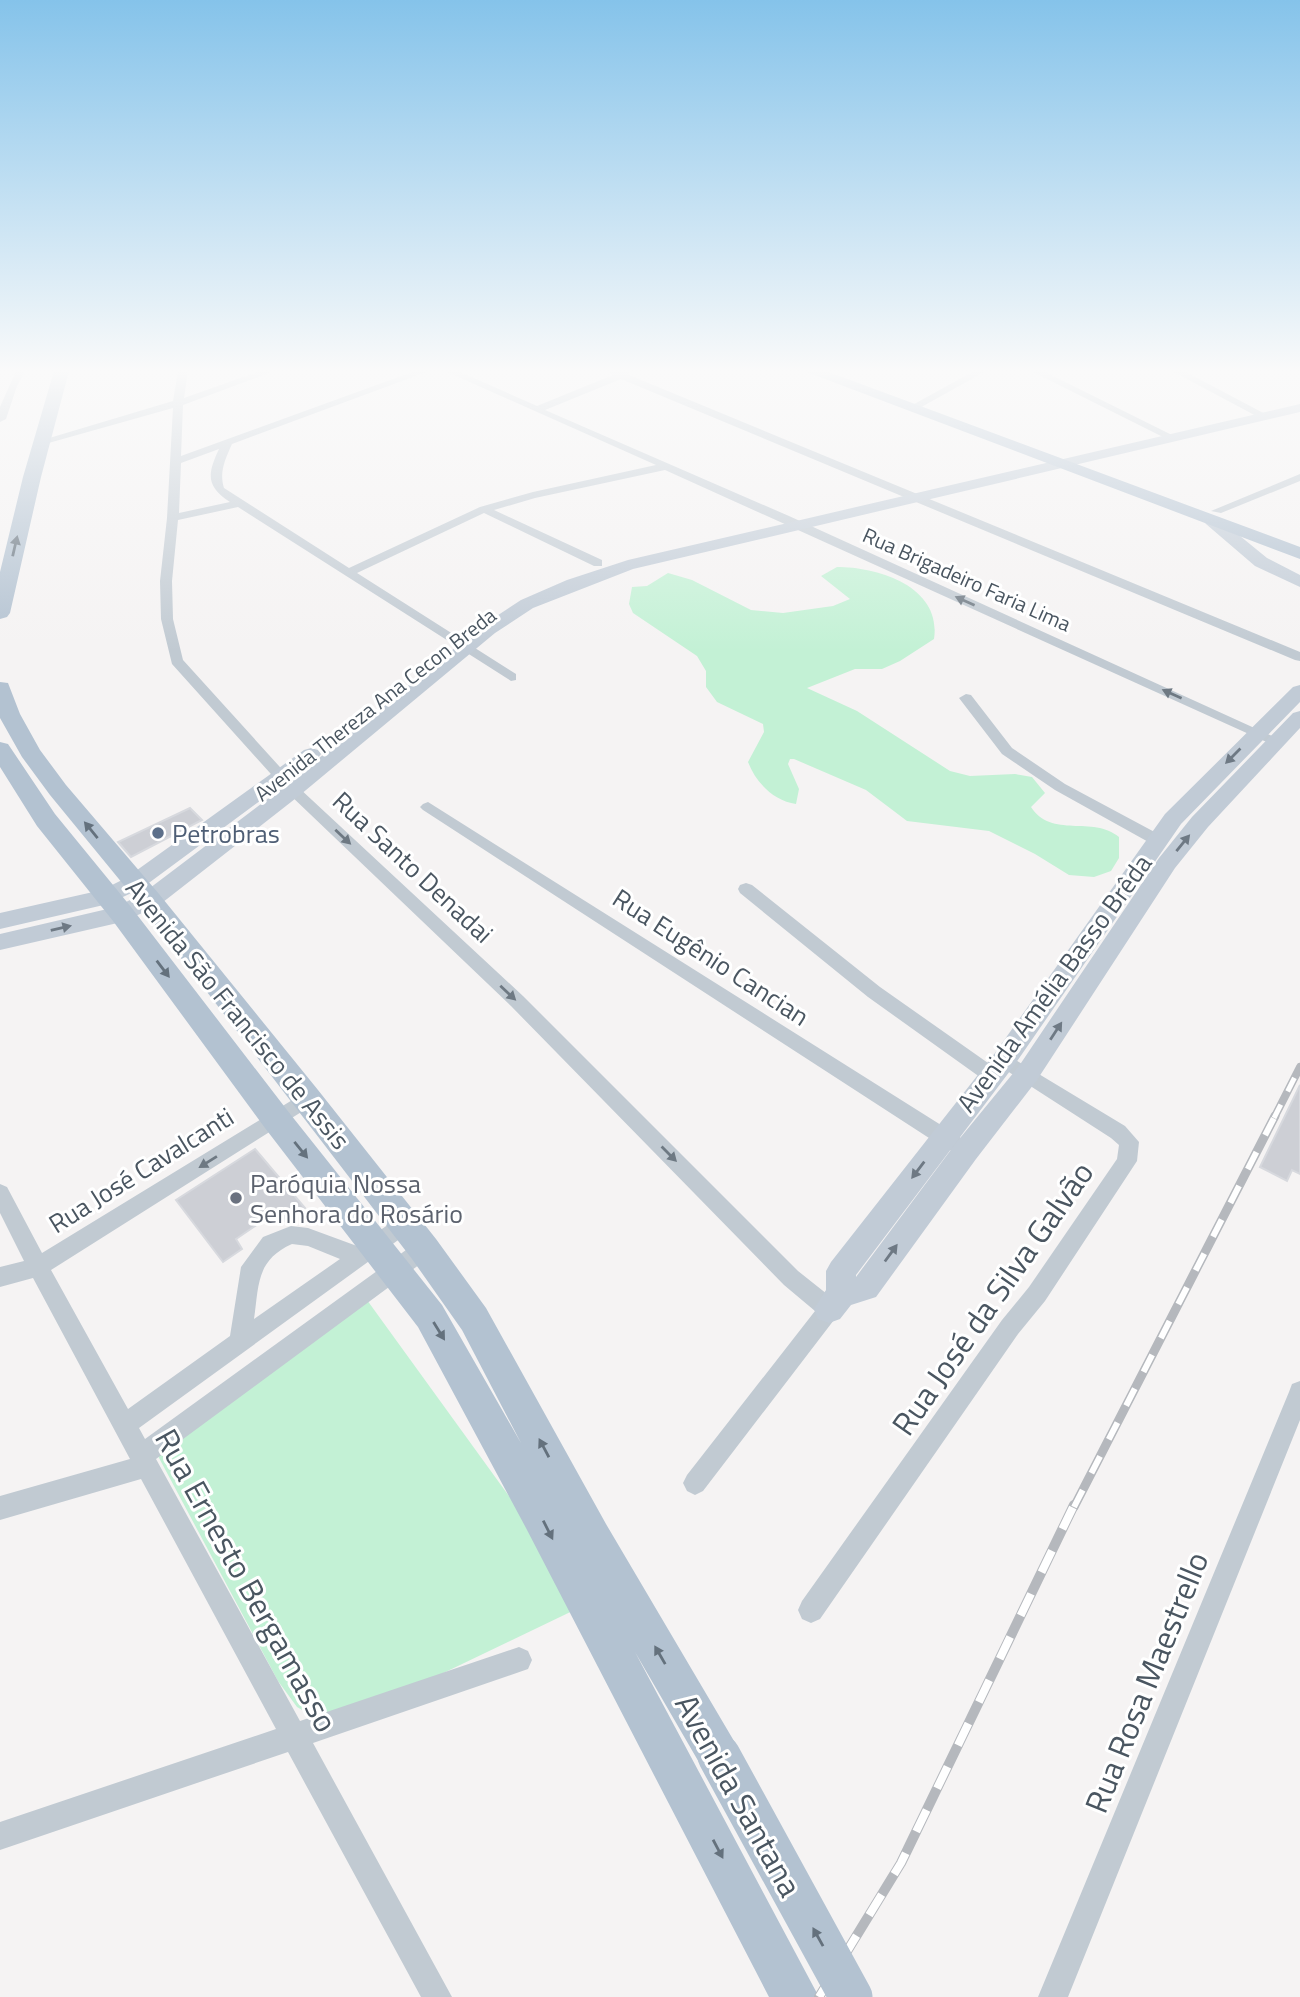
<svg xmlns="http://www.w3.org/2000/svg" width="1300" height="1997" font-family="'Titillium Web',sans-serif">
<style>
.green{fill:#c3f1d5}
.building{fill:#cdcfd5;stroke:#d7d9de;stroke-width:2}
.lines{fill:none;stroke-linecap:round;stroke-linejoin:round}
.street{fill:#c1cad2;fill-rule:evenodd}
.secondary{fill:#c1cbd6;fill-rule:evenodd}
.primary{fill:#b3c2d1;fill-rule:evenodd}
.rail-far2-casing{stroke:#b5b8bd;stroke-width:8}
.rail-far1-casing{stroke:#b5b8bd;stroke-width:9}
.rail-casing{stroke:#b5b8bd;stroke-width:10}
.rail-far2{stroke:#fff;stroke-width:5;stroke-dasharray:15;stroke-linecap:butt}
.rail-far1{stroke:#fff;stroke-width:6;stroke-dasharray:19;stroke-linecap:butt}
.rail{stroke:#fff;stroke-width:8;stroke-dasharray:24;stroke-linecap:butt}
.primary-bridge{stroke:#b3c2d1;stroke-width:43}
.oneway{fill:#64717d}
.oneway2{fill:#6e7983}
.oneway3{fill:#6e7984}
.service-dot{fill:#5c6f8a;stroke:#fff;stroke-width:2.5}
.worship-dot{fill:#6b7280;stroke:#fff;stroke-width:2.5}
.labels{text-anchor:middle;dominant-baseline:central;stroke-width:6;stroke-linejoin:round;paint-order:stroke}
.far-street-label{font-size:21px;fill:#4a5661;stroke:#fff}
.service-label{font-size:26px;fill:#4e5e75;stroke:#fff;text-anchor:start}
.street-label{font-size:26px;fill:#4a5661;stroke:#fff}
.worship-label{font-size:26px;fill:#5b616d;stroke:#fff;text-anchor:start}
.near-street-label{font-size:32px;fill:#4a5661;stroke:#fff}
</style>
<rect width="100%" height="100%" fill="#f5f3f3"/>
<path class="green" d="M837 567C879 567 942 587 934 639L900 661 882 669H855L807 688 857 711 950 771 970 776 1015 774 1032 777 1045 793 1031 807C1051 839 1093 815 1119 837V858L1111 871 1094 877 1069 875 1035 854 989 831 907 821 866 790 794 759H790L788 764 799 789 796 804C774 801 756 783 748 762L764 732 763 724 717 702 706 687V671L697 656 633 613 629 604 632 587 647 586 668 573 692 580 751 610 783 613 833 606 850 599 821 576Z
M367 1300 587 1604 385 1701 316 1718 297 1707 278 1681 158 1456Z"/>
<path class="building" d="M190 808 202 820 131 857 118 842Z
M1300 1085V1174L1292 1170 1287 1181 1260 1167Z
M255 1149 305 1208 285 1221 277 1211 236 1239 242 1249 223 1262 176 1200Z"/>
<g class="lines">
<path class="street" d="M16 371H25L17 386 6 419 0 422V407Z
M178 371H188L184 398 260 371H274L183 405 181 456 415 371H429L232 444C225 460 219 472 224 488L349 568 480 507 533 492 656 465 445 371H458L537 406 613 375 607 371H630L629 375 1300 652V661L1295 660 621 379 545 410 789 516 1283 741 1276 745 1271 744 665 470 535 498 494 510 602 560V566H594L484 513 357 573 516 674V680L511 681 238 507 178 520 172 581 173 619 183 660 298 787 523 996 798 1271 837 1302 840 1309 837 1316 703 1491 695 1495 687 1491 683 1483 687 1475 815 1311 784 1285 511 1006 288 793 172 664 161 619 160 581 167 518 173 408 45 444 36 442 173 401ZM219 449C207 475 206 486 230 502L179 513 181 463Z
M974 371H986L916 410 907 408Z
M1031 371H1043L1176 437 1167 439Z
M1172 371H1184L1269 416 1260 418Z
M1300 474V481L1221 513 1211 511Z
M966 694 971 695 1012 748 1065 784 1162 836 1165 840 1162 844H1152L1055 790 1002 754 959 698Z
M428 802 960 1137 963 1143 960 1149 953 1151 946 1149 423 810 420 807 423 804Z
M746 883 752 885 880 987 998 1070 1000 1075 998 1080 991 1082 984 1080 868 997 740 893 738 889 740 885Z
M1004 1053 1125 1126 1139 1142 1137 1161 1045 1301 1018 1334 820 1619 811 1623 802 1619 798 1610 802 1601 1002 1320 1029 1287 1117 1159 1119 1145 1111 1138 998 1065 995 1060 998 1055Z
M307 1091 314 1094 316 1099 314 1104 51 1270 128 1409 230 1336 241 1267 263 1237 291 1226 308 1228 357 1246 398 1218 405 1215 412 1218 415 1224 412 1230 139 1428 145 1439 417 1242 424 1240 431 1242 434 1249 431 1256 156 1459 300 1721 519 1647 528 1651 532 1660 528 1669 313 1743 452 1997H421L288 1752 0 1850V1822L276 1729 141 1479 0 1520V1496L130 1459 33 1278 0 1287V1267L24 1261 0 1213V1184L7 1187 42 1253ZM292 1244 308 1246 340 1259 254 1319C259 1285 256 1260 292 1244Z
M1300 1381V1420L1068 1997H1038L1289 1392 1292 1384Z"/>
<path class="secondary" d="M1300 404V412L633 569 533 608 495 633 300 795 158 906 122 922 0 950V934L116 907 142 894 286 785 483 625 521 600 567 580 628 560Z
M1212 516 1218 518 1267 558 1300 575V587L1255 566 1206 524 1204 521Z
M1300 685V702L1181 824 1013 1067 856 1275V1277L956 1143 1019 1066 1159 858 1192 817 1293 713 1300 711V728L1208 827 1175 868 1037 1080 976 1159 876 1297 851 1305 840 1319 829 1323 818 1319 814 1309 826 1290V1271L831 1262 995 1053 1165 814 1293 687Z
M311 748 318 750 321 754 318 758 142 888 108 904 0 929V913L102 890 126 878 304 750Z"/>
<path class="primary" d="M54 371H69L41 477 10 613 7 617 0 619V572L23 477Z
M804 371H826L1300 547V559Z
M0 682 8 683 20 714 40 750 66 785 159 894 318 1090 436 1239 486 1308 606 1524 734 1741 741 1756 734 1771 719 1778 704 1771 635 1652 819 1997H769L526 1528 418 1327 265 1128 113 921 37 826 0 767V742L8 744 55 814 131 907 287 1110 442 1305 521 1443 462 1330 412 1259 141 906 50 795 22 757 0 718Z"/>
<g class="rail-far2-casing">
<path id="rail-far2" d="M1274 1118 1300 1067"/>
</g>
<g class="rail-far1-casing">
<path id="rail-far1" d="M1074 1507 1275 1116"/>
</g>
<g class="rail-casing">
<path id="rail" d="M819 1997 901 1863 1074 1505"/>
</g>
<use href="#rail-far2" class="rail-far2"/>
<use href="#rail-far1" class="rail-far1"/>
<use href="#rail" class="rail"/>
<path class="primary-bridge" d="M719 1756 851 1997"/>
</g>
<defs><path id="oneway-solid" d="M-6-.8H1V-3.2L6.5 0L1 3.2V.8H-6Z" transform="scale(1.75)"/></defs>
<g class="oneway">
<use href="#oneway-solid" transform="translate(15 546) rotate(-77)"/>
<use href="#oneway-solid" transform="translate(91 830) rotate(-129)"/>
<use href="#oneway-solid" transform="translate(163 969) rotate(53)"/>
<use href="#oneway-solid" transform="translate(301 1150) rotate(51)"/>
<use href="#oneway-solid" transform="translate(439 1331) rotate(58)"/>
<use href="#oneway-solid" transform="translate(544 1448) rotate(-118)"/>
<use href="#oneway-solid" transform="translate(548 1530) rotate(63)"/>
<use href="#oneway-solid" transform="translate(660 1655) rotate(-120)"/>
<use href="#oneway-solid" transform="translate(718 1849) rotate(62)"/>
<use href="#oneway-solid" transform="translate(818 1937) rotate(-119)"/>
</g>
<g class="oneway2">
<use href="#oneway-solid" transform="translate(965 601) rotate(-156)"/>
<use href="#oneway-solid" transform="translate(1172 694) rotate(-156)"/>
<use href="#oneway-solid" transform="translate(343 837) rotate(43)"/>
<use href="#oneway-solid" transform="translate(508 993) rotate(43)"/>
<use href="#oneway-solid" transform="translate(669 1154) rotate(45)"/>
<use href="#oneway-solid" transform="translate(208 1162) rotate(148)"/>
</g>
<g class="oneway3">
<use href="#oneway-solid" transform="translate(1233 756) rotate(135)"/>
<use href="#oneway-solid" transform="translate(1183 843) rotate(-51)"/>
<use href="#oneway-solid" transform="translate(61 928) rotate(-13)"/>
<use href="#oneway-solid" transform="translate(1056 1031) rotate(-57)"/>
<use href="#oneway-solid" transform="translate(918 1170) rotate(127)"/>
<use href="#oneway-solid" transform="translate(891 1253) rotate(-54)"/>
</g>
<linearGradient id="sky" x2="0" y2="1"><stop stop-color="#85c3ea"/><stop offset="0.57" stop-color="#fafafa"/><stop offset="1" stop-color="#fafafa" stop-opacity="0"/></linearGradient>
<rect width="1300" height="651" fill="url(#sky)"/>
<circle class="service-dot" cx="158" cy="833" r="7"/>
<circle class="worship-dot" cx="236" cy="1198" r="7"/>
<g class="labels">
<g class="far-street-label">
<text transform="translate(967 579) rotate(24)">Rua Brigadeiro Faria Lima</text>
<text transform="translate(375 704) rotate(-38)">Avenida Thereza Ana Cecon Breda</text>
</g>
<g class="service-label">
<text x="172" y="833">Petrobras</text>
</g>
<g class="street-label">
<text transform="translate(413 867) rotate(43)">Rua Santo Denadai</text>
<text transform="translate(711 957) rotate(33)">Rua Eugênio Cancian</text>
<text transform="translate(1054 983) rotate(-54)">Avenida Amélia Basso Brêda</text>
<text transform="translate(238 1014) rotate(51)">Avenida São Francisco de Assis</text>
<text transform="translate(141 1170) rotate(-32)">Rua José Cavalcanti</text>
</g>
<g class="worship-label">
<text x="250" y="1183">Paróquia Nossa<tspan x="250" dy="30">Senhora do Rosário</tspan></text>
</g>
<g class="near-street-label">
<text transform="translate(992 1298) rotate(-55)">Rua José da Silva Galvão</text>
<text transform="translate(247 1580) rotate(61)">Rua Ernesto Bergamasso</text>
<text transform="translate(1146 1682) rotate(-68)">Rua Rosa Maestrello</text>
<text transform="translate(739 1795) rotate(61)">Avenida Santana</text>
</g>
</g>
</svg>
